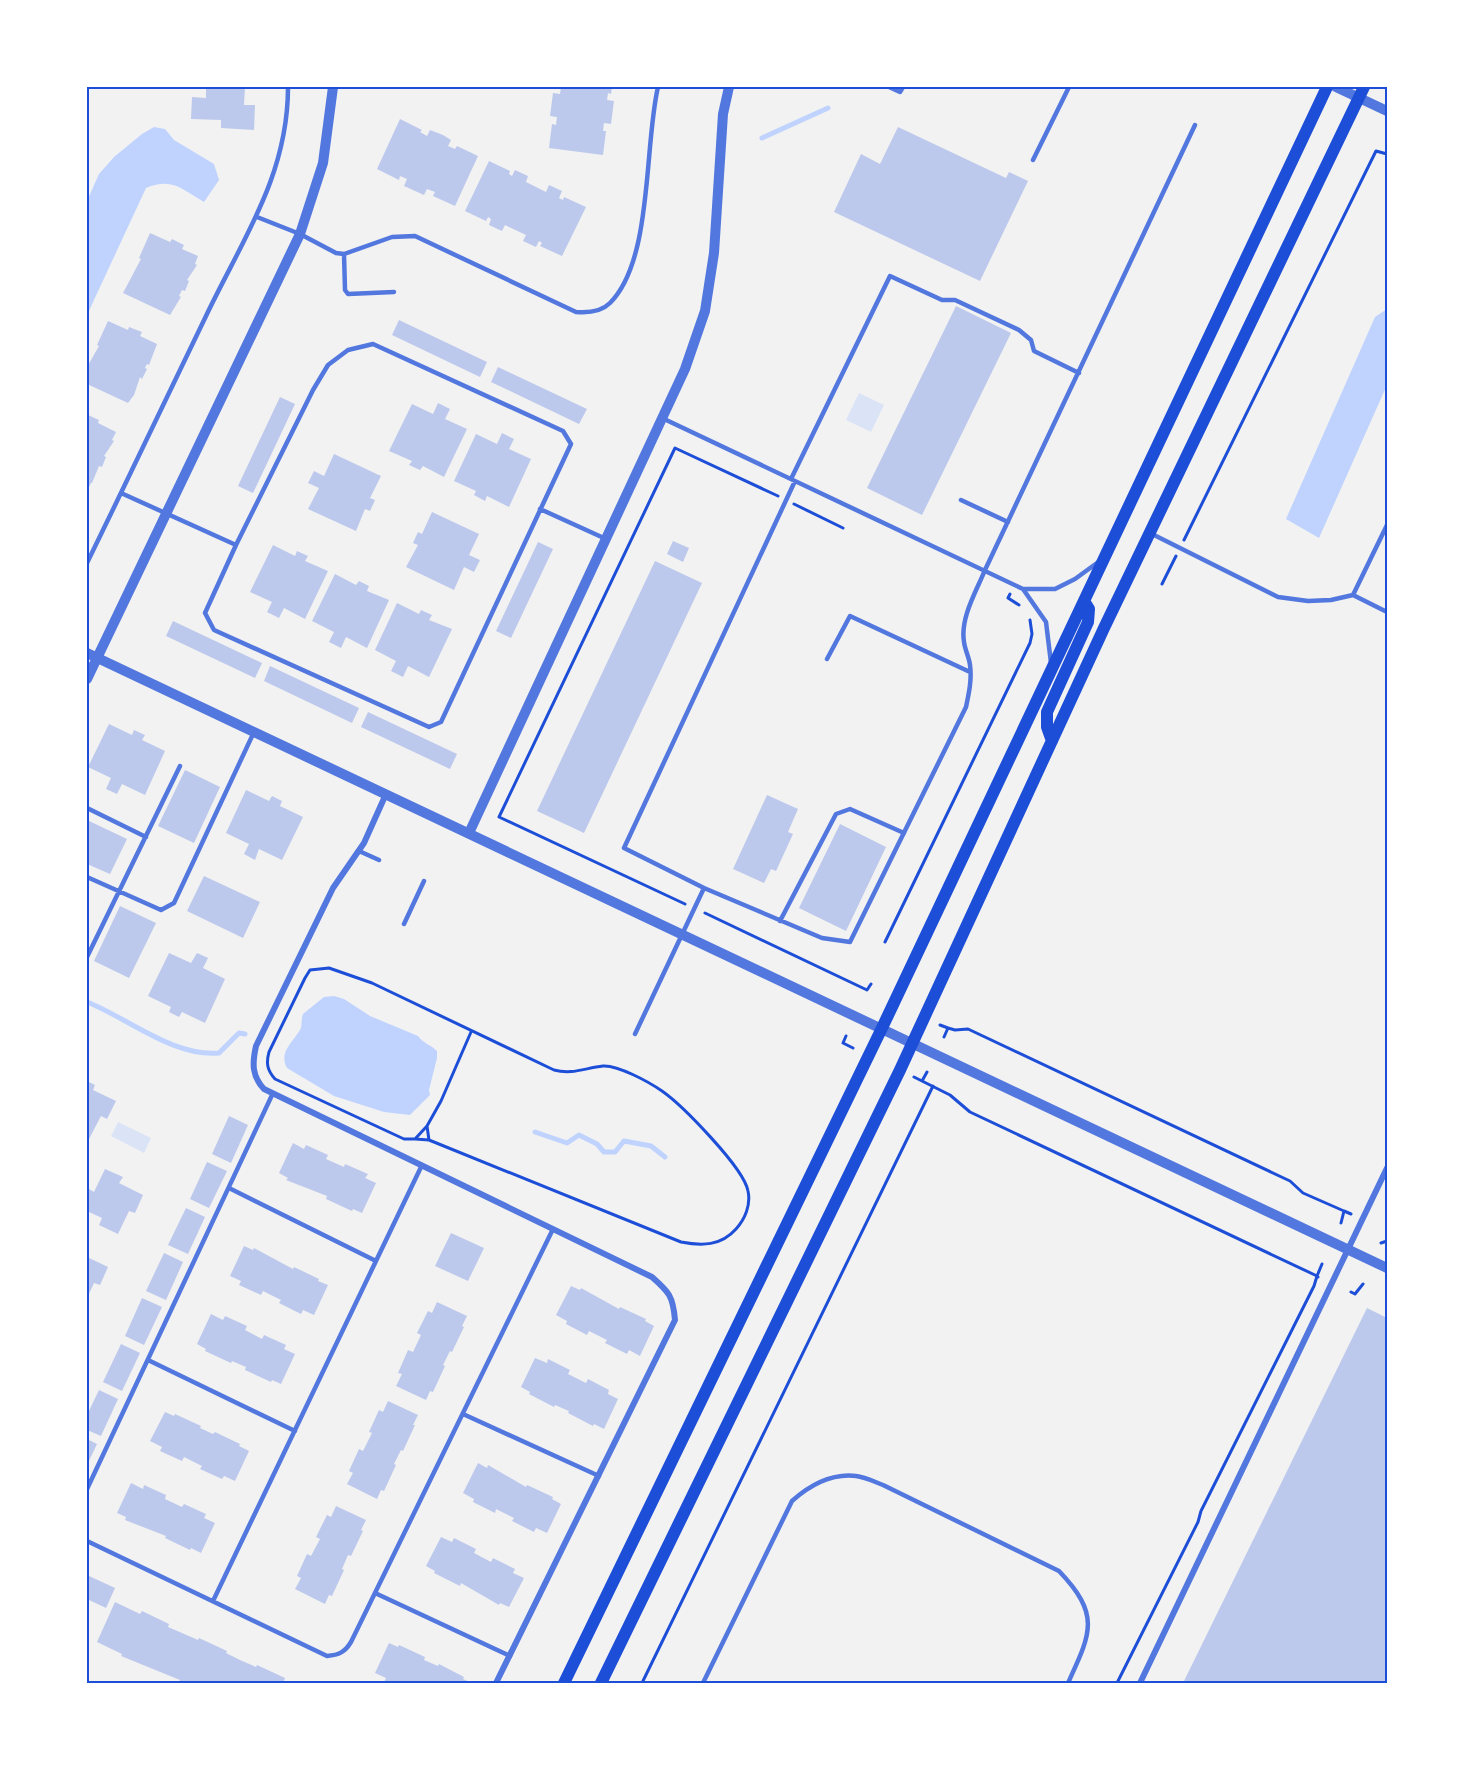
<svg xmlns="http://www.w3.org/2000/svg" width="1474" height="1770" font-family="'Source Sans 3',sans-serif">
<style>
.green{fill:#dbe4f7}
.water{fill:#bfd3fe}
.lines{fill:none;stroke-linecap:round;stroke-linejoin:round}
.stream{stroke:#bfd3fe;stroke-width:5}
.building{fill:#bdc9ec}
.path{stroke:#1d4ed8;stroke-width:3}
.service{stroke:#5277de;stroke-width:4.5}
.minor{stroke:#5277de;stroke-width:6}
.tertiary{stroke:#5277de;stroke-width:10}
.secondary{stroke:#1d4ed8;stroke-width:12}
.neatline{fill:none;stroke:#1d4ed8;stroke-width:2}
</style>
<rect width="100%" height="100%" fill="#f2f2f2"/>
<path class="green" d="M859 393 884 405 871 432 846 420Z
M118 1122 151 1138 144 1153 111 1136Z"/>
<path class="water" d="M154 127 165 129 174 140 214 164 219 180 204 202C182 189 172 177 146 188L87 315V201L99 174 114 157 142 134Z
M1387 309V385L1319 538 1286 519 1375 317Z
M334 996 344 999 370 1016 418 1036C423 1043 431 1045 437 1051V1058L429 1090 430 1095 410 1115 384 1112 334 1096 287 1068C278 1051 294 1042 301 1028 302 1024 301 1019 303 1014L324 997Z"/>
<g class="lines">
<path class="stream" d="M762 138 828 108
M87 1002C128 1018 173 1057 219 1053L239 1033 245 1034
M535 1132 567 1143 579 1135 597 1144 604 1152H615L624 1141 651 1146 665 1157"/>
</g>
<path class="building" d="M206 87H245L244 105H255L254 130 221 128V120L191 119 192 97 206 98Z
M561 87H612L611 94 608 93 607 100 614 101 611 124 604 123 603 131H606L603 155 549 148 552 124 556 125 557 117 550 116 553 93 560 94Z
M400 119 422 130 420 132 427 136 430 130 443 135 451 140 448 146 455 149 457 146 478 156 455 206 433 196 435 192 427 189 424 195 404 186 407 179 400 176 399 180 377 169Z
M898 127 1006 178 1009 172 1028 181 980 281 834 212 861 154 880 164Z
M489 161 510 171 509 174 512 176 515 170 528 176 526 182 546 192 549 185 562 191 559 198 563 200 564 197 586 207 562 256 540 246 542 243 539 241 536 247 523 241 526 235 505 225 502 231 489 225 491 219 488 217 486 221 465 211Z
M150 233 170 242 172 239 184 245 182 249 198 256 195 264 197 265 187 280 189 281 185 291 182 290 179 296 181 297 170 315 123 293 141 259 139 258Z
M956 306 1011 333 922 515 867 488Z
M399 320 487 362 480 377 392 335Z
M108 321 128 330 129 327 142 332 140 336 157 344 149 365 147 364 145 368 147 369 142 379 140 377 134 395 128 403 87 384V367L99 346 97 345Z
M498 367 587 409 579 424 491 382Z
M280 397 295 404 253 493 238 486Z
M438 403 450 409 445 419 467 429 444 477 423 466 420 470 409 465 412 461 389 451 412 404 433 414Z
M88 415 99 420 98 423 116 432 112 440 114 441 104 456 106 457 102 467 99 466 92 483H91L87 491Z
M502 433 514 439 509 449 531 459 509 507 487 496 485 501 474 495 476 491 454 481 476 434 497 444Z
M334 454 381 476 370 498 375 500 370 511 365 509 356 531 308 509 319 488 308 483 314 471 324 476Z
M432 512 479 534 469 555 480 560 474 572 464 567 454 590 406 567 418 545 413 543 418 532 422 534Z
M673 541 689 548 683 562 667 554Z
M538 542 553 549 511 638 496 631Z
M273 545 295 556 297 551 308 556 305 561 328 571 305 619 284 608 279 618 267 612 272 602 250 592Z
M655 561 702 583 584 833 537 811Z
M335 574 356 585 359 581 369 586 367 591 389 600 367 648 346 637 341 648 329 642 334 632 312 621Z
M397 603 419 614 421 610 432 615 429 620 452 629 429 677 408 666 403 677 391 671 396 661 375 650Z
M173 621 262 663 255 678 166 636Z
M270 666 359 708 352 723 264 681Z
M368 712 457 754 450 769 361 727Z
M109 724 132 735 134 730 145 735 142 740 165 751 145 795 122 784 117 794 106 789 111 778 88 767Z
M185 770 220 787 194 843 158 826Z
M246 790 269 801 272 796 282 801 280 806 303 817 282 860 259 849 255 860 244 854 249 844 226 833Z
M767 795 798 809 788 832 793 834 776 871 771 869 764 883 733 869Z
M87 820 127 839 110 874 87 864Z
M840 824 886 847 846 931 799 908Z
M204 876 260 902 243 938 187 911Z
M120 906 156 923 129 978 94 961Z
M169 953 191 963 197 953 208 958 203 968 225 979 205 1023 182 1012 179 1017 169 1012 171 1007 148 996Z
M87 1081 95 1085 93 1090 116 1101 107 1119 101 1116 89 1139 87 1138Z
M229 1116 248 1125 231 1163 212 1154Z
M293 1143 304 1149 306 1145 328 1155 326 1159 344 1167 345 1164 368 1174 365 1178 376 1183 362 1213 353 1209 352 1211 326 1199 327 1196 286 1180 288 1178 279 1173Z
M207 1162 227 1171 209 1208 190 1199Z
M105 1169 123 1177 119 1183 143 1195 135 1213 129 1211 118 1234 99 1225 102 1218 87 1211V1193L89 1189 94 1192Z
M186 1208 205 1217 188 1254 168 1245Z
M451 1233 484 1248 468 1281 435 1266Z
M244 1246 253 1250 254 1248 293 1269 294 1267 319 1279 318 1281 328 1285 314 1315 303 1310 301 1314 279 1303 281 1300 263 1291 261 1295 239 1285 241 1281 230 1276Z
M164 1253 183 1262 166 1300 146 1291Z
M87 1257 108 1267 100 1285 94 1283 87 1298Z
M571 1286 580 1290 581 1288 619 1309 620 1307 646 1319 645 1321 654 1326 640 1356 629 1350 627 1354 605 1343 607 1340 589 1331 587 1335 566 1324 567 1321 556 1315Z
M142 1298 162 1307 144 1345 125 1336Z
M437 1302 467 1316 462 1326 464 1327 452 1352 450 1351 443 1365 445 1366 433 1392 430 1391 426 1400 396 1386 402 1374 398 1373 408 1350 413 1352 421 1335 417 1333 428 1311 432 1313Z
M1367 1308 1387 1318V1683H1183Z
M211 1314 223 1320 225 1316 247 1326 245 1330 262 1339 264 1335 286 1345 284 1349 295 1354 281 1384 272 1380 271 1382 245 1370 246 1367 232 1361 231 1363 205 1351 206 1349 197 1344Z
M121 1344 140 1353 122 1391 103 1382Z
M535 1358 547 1363 548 1359 570 1370 568 1374 586 1383 588 1379 609 1390 608 1394 618 1399 604 1429 594 1424 593 1426 568 1413 569 1411 555 1405 554 1407 529 1394 530 1392 521 1387Z
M99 1390 118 1399 101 1436 87 1430V1415Z
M388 1401 418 1415 413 1425H415L403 1451 401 1450 394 1464 396 1465 384 1491 381 1490 377 1499 347 1484 353 1473 349 1471 359 1449 363 1451 372 1433 369 1432 379 1410 383 1412Z
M165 1412 174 1416 175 1414 201 1426 200 1428 213 1434 215 1432 240 1444 239 1446 249 1451 235 1481 224 1476 222 1479 200 1469 202 1466 184 1457 182 1461 160 1451 162 1447 150 1441Z
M87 1439 97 1444 87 1465Z
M478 1463 487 1468 488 1465 526 1487 527 1485 553 1497 552 1499 561 1504 547 1533 536 1528 534 1532 512 1521 514 1518 496 1509 495 1513 473 1502 474 1499 463 1493Z
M131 1483 143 1489 144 1485 166 1495 165 1499 182 1507 184 1504 206 1514 204 1518 215 1523 201 1553 191 1548 190 1550 165 1538 166 1536 125 1520 126 1517 117 1513Z
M336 1506 366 1520 361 1530 363 1531 351 1556 348 1555 342 1569 344 1570 332 1596 329 1595 325 1604 295 1589 301 1578 297 1576 307 1554 311 1556 320 1539 316 1537 327 1515 331 1517Z
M441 1537 452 1542 454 1538 476 1549 474 1553 491 1562 493 1558 515 1569 513 1573 524 1578 509 1607 500 1603 499 1605 461 1583 460 1586 434 1573 435 1571 426 1566Z
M87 1575 115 1588 106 1608 87 1599Z
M115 1602 140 1614 142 1611 169 1624 168 1627 182 1633 198 1640 199 1638 227 1651 226 1653 240 1660 256 1667 257 1665 285 1678 284 1681 289 1683H178L180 1680 121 1656 122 1654 97 1642Z
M389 1643 398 1647 399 1645 425 1657 424 1660 438 1666 439 1664 464 1677 463 1679 472 1683H387L384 1682 386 1678 375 1673Z"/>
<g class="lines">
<path class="path" d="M794 504 843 528
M1184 540 1376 151 1387 154
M1162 584 1176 556
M1010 594 1008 598 1019 605
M685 904 499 817 675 448 778 496
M705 913 867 990 871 984
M885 942 1030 643 1032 634 1030 620
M940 1025 948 1028 944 1037
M948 1028 955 1030 968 1029 1290 1181 1303 1193 1344 1211
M846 1036 843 1043 853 1048
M914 1077 922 1081 927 1072
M922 1081 950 1095 970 1112 1317 1276 1314 1286 1201 1511 1198 1522 1117 1683
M415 1139 429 1140 427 1126 415 1139H404L275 1079C267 1070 266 1063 269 1052L305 978 310 970 329 968 372 983 554 1070C572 1075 585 1068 603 1066 618 1065 649 1082 662 1091 682 1105 744 1168 748 1191 751 1205 745 1219 736 1229 721 1246 702 1246 681 1242L429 1140 427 1126 441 1101 471 1032
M1341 1223 1344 1211 1351 1214
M1381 1243 1387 1241
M1318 1277 1317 1276 1322 1264
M1351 1292 1355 1294 1363 1284
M642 1683 933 1086"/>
<path class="service" d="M889 87 900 92 903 87
M1033 160 1069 87
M257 217 300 234 336 253 344 254 392 237 415 236 576 312C588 313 601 312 610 303 653 260 644 146 658 87
M344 254 345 290 348 294 394 292
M662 418 1023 589H1055L1075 579 1097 563
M791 479 890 276 942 300H955L1019 330 1031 340 1034 351 1079 373
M121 493 236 545 205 613 214 630 429 727 441 722 571 444 563 431 373 344 348 350 328 365 313 390 236 545
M961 500 1008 522
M540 509 606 539
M1387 525 1353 595 1387 612
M1150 533 1278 597 1308 601 1331 600 1353 595
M87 563C127 481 166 399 206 316 242 240 288 176 288 87
M1023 589 1046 622 1051 663
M827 659 850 616 970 672
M87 808 146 837
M359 851 379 860
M87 877 161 910 174 903 254 732
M704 888 822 938 850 942 966 707C969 693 972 679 970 665 969 657 965 650 964 642 960 618 976 592 985 570L1195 125
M780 921 836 814 850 809 904 833
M404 924 424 881
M87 957 180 766
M635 1034 704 888 624 848 795 481
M229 1188 376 1261
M148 1360 295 1431
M463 1414 599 1476
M87 1489 273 1093
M87 1541 327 1656C339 1655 345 1652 351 1642L553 1229
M375 1593 510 1656
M213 1601 422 1165
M703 1683 792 1501C810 1485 831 1473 856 1476 865 1477 875 1482 883 1485L1059 1571C1101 1615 1091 1633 1068 1683"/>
<path class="minor" d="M386 794 364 843 333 888 256 1046C252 1064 252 1076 264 1089L652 1277C669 1292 673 1296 675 1320L496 1683
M1140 1683 1387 1168"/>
<path class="tertiary" d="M1336 87 1387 111
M87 653 1387 1268
M87 679 300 234 323 163 333 87
M469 833 685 369 705 311 714 253 723 114 729 87"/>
<path class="secondary" d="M1052 741 1047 727V712L1088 622 1089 609 1084 601
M564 1683 882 1028 1327 87
M601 1683 900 1070 1104 628 1364 87"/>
</g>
<rect width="1474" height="1770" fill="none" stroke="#ffffff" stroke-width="177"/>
<rect x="88" y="88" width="1298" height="1594" class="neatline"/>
</svg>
